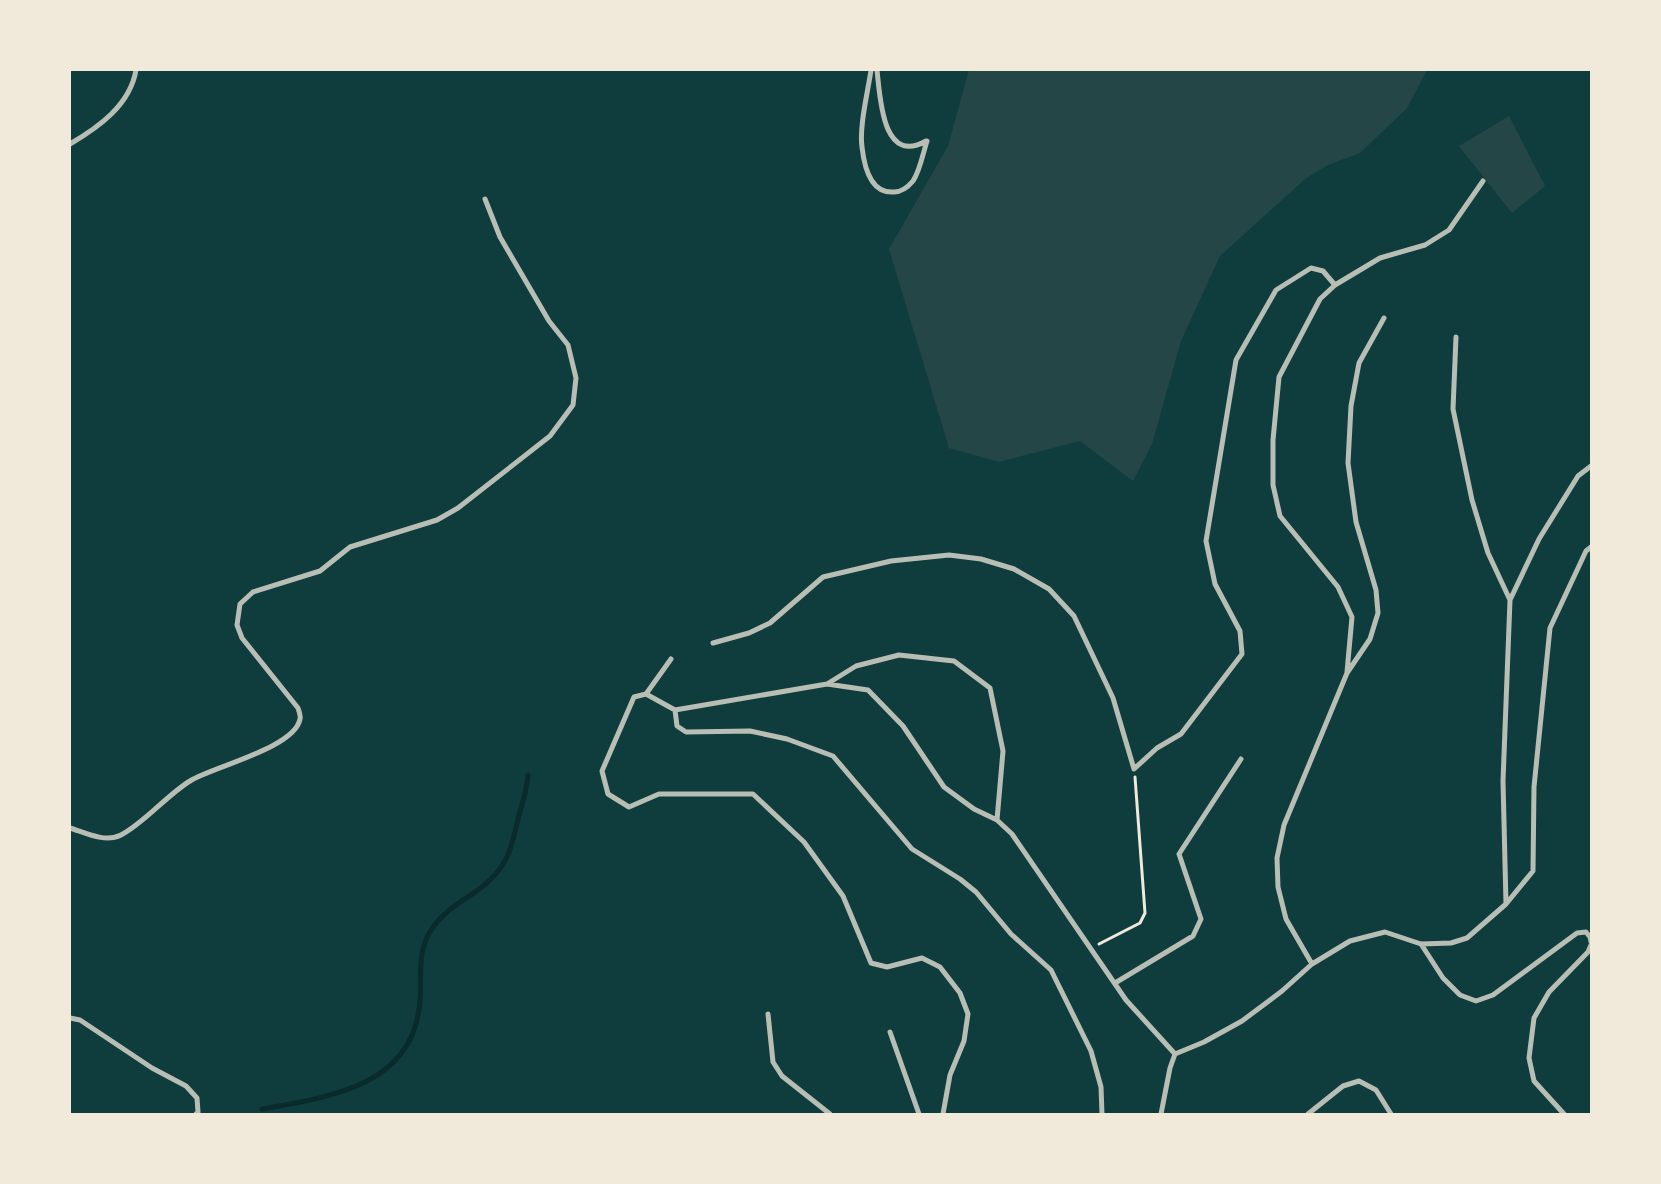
<svg xmlns="http://www.w3.org/2000/svg" width="1661" height="1184" font-family="'Exo 2',sans-serif">
<style>
.green{fill:#244646}
.lines{fill:none;stroke-linecap:round;stroke-linejoin:round}
.stream{stroke:#0a2a2b;stroke-width:5}
.path{stroke:#f1e9da;stroke-width:3}
.minor{stroke:#b8beb3;stroke-width:5}
</style>
<rect width="100%" height="100%" fill="#0f3d3e"/>
<path class="green" d="M969 70H1427L1407 108 1360 153 1328 165 1305 179 1220 256 1181 341 1152 444 1133 481 1080 441 999 462 949 448 889 249 948 146Z
M1509 116 1545 186 1512 213 1459 146Z"/>
<g class="lines">
<path class="stream" d="M262 1109C330 1097 415 1086 420 1000 422 972 416 952 433 927 446 909 465 900 482 887 506 868 511 851 517 823 521 806 527 792 528 775"/>
<path class="path" d="M1099 944 1140 923 1145 913 1135 777"/>
<path class="minor" d="M871 70C868 91 859 127 862 147 864 165 870 194 894 192 901 192 908 187 913 181 920 171 923 153 927 141
M877 70C880 96 882 166 926 141
M70 144C99 127 130 105 136 70
M1456 337 1453 409 1472 500 1488 553 1510 600
M713 643 749 633 770 623 823 577 891 561 949 555 981 559 1014 569 1049 589 1074 616 1113 698 1134 769 1157 748 1181 734 1242 654 1240 631 1215 584 1206 541 1236 360 1276 290 1311 268 1323 271 1335 285
M1347 672 1352 617 1338 587 1280 516 1273 485V440L1279 377 1320 299 1335 285 1380 258 1425 245 1449 230 1483 181
M827 684 856 666 899 655 954 661 990 688 1003 751 997 820
M646 694 675 710 827 684 868 690 903 726 944 787 974 809 997 820 1012 834 1126 1000 1175 1054
M646 694 634 697 602 771 608 794 629 807 659 794H753L804 842 843 896 871 963 887 967 922 958 940 967 960 993 968 1014 964 1041 950 1075 943 1114
M646 694 671 659
M675 710 677 726 686 732 750 731 787 739 833 756 912 849 960 879 976 892 1011 934 1051 970 1091 1051 1101 1087 1102 1114
M70 828C86 833 105 843 121 835 143 824 167 795 190 781 212 767 295 748 300 719 301 716 299 711 298 708L242 638 237 625 240 604 253 592 320 571 350 547 437 520 458 508 550 436 573 405 576 378 568 345 549 321 500 237 485 199
M1506 904 1503 781 1510 600 1539 539 1578 476 1591 466
M1421 944 1443 978 1460 995 1476 1001 1493 995 1577 933 1586 932 1590 937 1591 942
M1312 964 1286 919 1278 887 1277 858 1284 825 1347 673 1370 639 1378 613 1376 590 1356 522 1348 463 1351 406 1359 363 1384 318
M1115 983 1193 936 1201 919 1179 854 1241 759
M768 1014 773 1062 782 1076 830 1114
M70 1018 80 1020 152 1068 186 1086 197 1098 198 1112 196 1114
M890 1032 919 1114
M1161 1114 1170 1068 1175 1054 1204 1042 1242 1021 1282 991 1312 964 1350 941 1385 932 1421 944 1451 943 1467 938 1506 904 1533 871 1534 787 1550 628 1586 551 1591 547
M1308 1114 1343 1086 1359 1081 1376 1090 1391 1114
M1564 1114 1534 1081 1529 1058 1534 1018 1549 992 1588 952 1591 945"/>
</g>
<rect width="1661" height="1184" fill="none" stroke="#f1e9da" stroke-width="142"/>
</svg>
